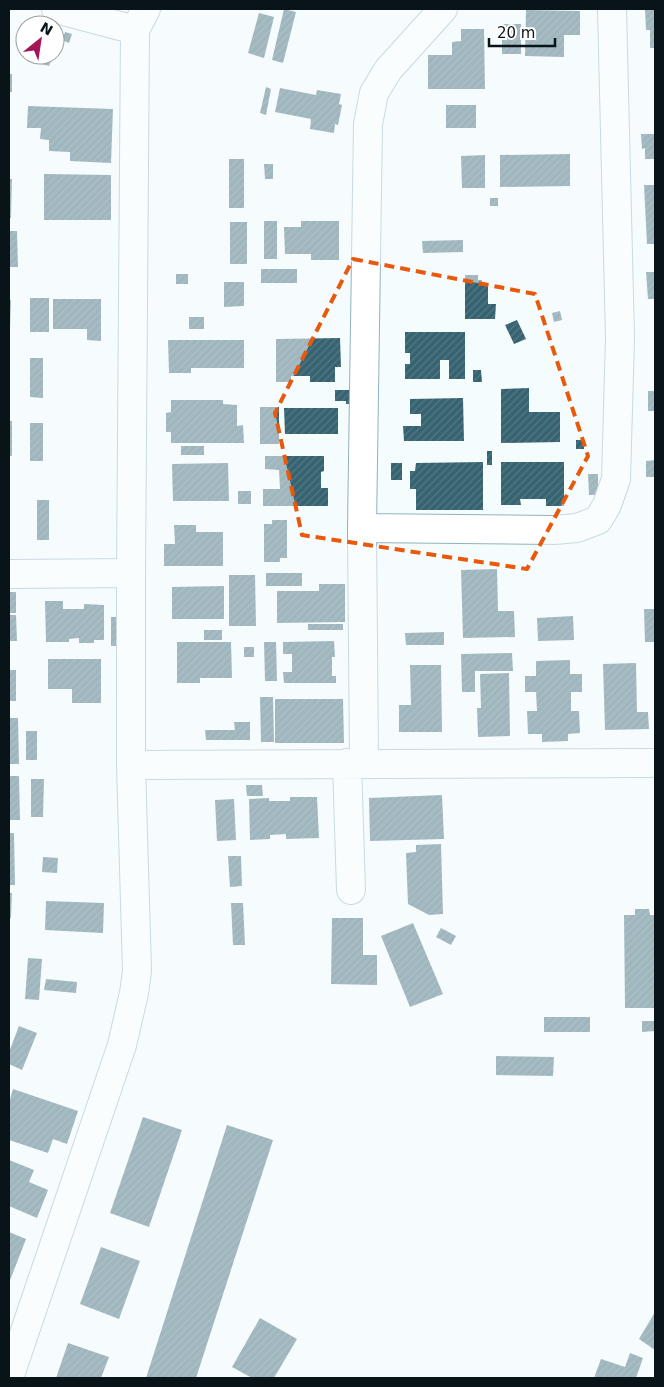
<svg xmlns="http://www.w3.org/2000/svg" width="664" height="1387" font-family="'DejaVu Sans',sans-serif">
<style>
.building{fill:url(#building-hatch)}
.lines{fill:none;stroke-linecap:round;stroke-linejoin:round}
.minor-casing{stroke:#91b2be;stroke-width:30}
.minor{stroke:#fff;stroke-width:28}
.marked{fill:none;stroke:#e8590c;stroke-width:4;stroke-dasharray:10 6;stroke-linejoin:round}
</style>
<defs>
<pattern id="building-hatch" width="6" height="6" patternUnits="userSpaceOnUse" patternTransform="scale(1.25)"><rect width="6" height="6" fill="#366371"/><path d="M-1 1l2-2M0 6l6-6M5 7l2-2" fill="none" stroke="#567883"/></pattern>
</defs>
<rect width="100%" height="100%" fill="#f5fcfe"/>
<path class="building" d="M284 9 296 12 283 63 272 60Z
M645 9H655V48H650V30H646Z
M526 10 580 11V35H564V57L525 56Z
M259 13 274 17 264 58 248 53Z
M502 24H521V54H502Z
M461 29H484L485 89H428V55H452V42L461 41Z
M65 32 72 34 69 43 62 40Z
M36 55H53L49 66 34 62Z
M9 74H12V92H9Z
M266 87 271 89 266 115 260 113Z
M280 88 316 95 317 90 341 94 339 104 342 105 338 125 335 124 334 133 310 129 311 119 275 112Z
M446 105H476V128H446Z
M28 106 113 109 111 163 70 161V152L49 151V140L40 139 41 128H27Z
M641 134H655V159H645V148L642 149Z
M570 154V186L500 187V155Z
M485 155V188H462L461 156Z
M229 159H244V208H229Z
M264 164H273V179H265Z
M44 174 111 175V220H44Z
M9 179H12L11 218H9Z
M644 185H655V244H647Z
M490 198H498V206H490Z
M264 221H277V259H264Z
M301 221H339V260H311V254H285L284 227H301Z
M230 222H247V264H230Z
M9 231H17L18 267H9Z
M463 240V252L423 253 422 241Z
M261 269H297V283H261Z
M646 272H655V299H648Z
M176 274H188V284H176Z
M465 275H478V280H482V286H488V304H496L495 319H465Z
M224 282H244V306L224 307Z
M30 298H49V332H30Z
M53 299H101V341L87 340V329H53Z
M9 300H11L10 330H9Z
M560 311 562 320 554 322 552 313Z
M189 317H204V329H189Z
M517 320 526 339 514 344 505 325Z
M405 332H465V379H449V360H440V379H405V364H410V353H405Z
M340 338 341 367H335V382H310V376H291V382H276V339Z
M168 340H244V368H191V373H169Z
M30 358H43V398L30 397Z
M473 370H481L482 382H473Z
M529 388V412H560V442L501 443V389Z
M335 390H356V404H346V401H335Z
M648 391H655V411H648Z
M463 398 464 441H404L403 426H421V414H410V399Z
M171 400H223V404L237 405V426L243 425 244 443H171V432H166V413L171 412Z
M260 407H279V444H260Z
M284 408H338V434H285Z
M9 421H12V456H9Z
M30 423H43V461H30Z
M576 440H584V449H576Z
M181 446H204V455H181Z
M487 451H492V465H487Z
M265 456H324V471L321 472V488H328V506H263V489H280L279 470 265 469Z
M655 460V477H646V461Z
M483 462V510H416V489H410V471H415L416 463Z
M501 462H564V506H546V499H520L521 505H501Z
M228 463 229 501H173L172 464Z
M391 463H402V480H391Z
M588 474H598V495H589Z
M238 491H251V504H238Z
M37 500H49V540H37Z
M272 520H287V558H280V562H264V524H272Z
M174 525H196V532H223V566H164V544H175Z
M497 569 498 611H514L515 637 463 638 461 570Z
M266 573H302V586H266Z
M229 575H255L256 626H229Z
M319 584H345V622L277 623V591H319Z
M224 586V619H172V587Z
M9 592H16V613H9Z
M45 601H63V609H84V604L104 605V640H94V643H79V638L69 639V642H46Z
M644 609H655V642H645Z
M9 615H16L17 641H9Z
M573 616 574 640 538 641 537 618Z
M111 617H122V646H111Z
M308 624H343V630H308Z
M204 630H222V640H204Z
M444 632V645H406L405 633Z
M334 641 335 657H332V676H336V683H284L283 672H292V654H283V642Z
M177 642H231L232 678H200V683H177Z
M264 642H276L277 681H265Z
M244 647H254V657H244Z
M512 653 513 671H475V692H462L461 654Z
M48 659H101V703H72V689H48Z
M570 660V674H582V692H571V711H579L580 733 568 734V741L542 742V734H528L527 711H537L536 692H525V676H536V661Z
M636 663 637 712H648L649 729 605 730 603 664Z
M410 665H441L442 732H399V705H411Z
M9 670H16V701H9Z
M509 673 510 736 478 737 477 708H481L480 674Z
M260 697H273L274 742H261Z
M275 699H343L344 743H275Z
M9 718H18L19 764H9Z
M234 722H250V740H206L205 730H235Z
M26 731H37V760H26Z
M9 776H19L20 820H9Z
M31 779H44L43 817H31Z
M246 785H262L263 796H247Z
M442 795 444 839 370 841 369 798Z
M290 797H317L319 838 286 839V834L270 835V839L250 840 249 799 269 798V801H290Z
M234 799 236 840 217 841 215 800Z
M9 833H14L15 885H9Z
M441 844 443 914 429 915 408 904 406 853 416 852V845Z
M228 856H241L242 886 230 887Z
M43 857 58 858 57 873 42 872Z
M9 893H12L11 918H9Z
M46 901 104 903 103 933 45 930Z
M231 903H243L245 945H233Z
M635 909H649L650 915H655V1008H625L624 915H635Z
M332 918H363V955H377V985L331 984Z
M413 923 443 994 410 1007 381 936Z
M441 928 456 936 451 945 436 937Z
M28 958 42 959 39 1000 25 999Z
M46 979 77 982 76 993 44 990Z
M544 1017H590V1032H544Z
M642 1021H655V1031L642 1032Z
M19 1026 37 1033 22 1070 9 1064V1052Z
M496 1056 554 1057 553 1076 496 1075Z
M13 1089 78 1111 67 1144 53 1139 48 1153 9 1140V1103Z
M143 1117 182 1130 149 1227 110 1213Z
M227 1125 273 1140 196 1378H146Z
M9 1160 34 1170 29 1182 48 1190 37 1218 9 1206Z
M9 1232 26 1239 9 1283Z
M101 1247 140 1261 119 1319 80 1304Z
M655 1312V1350L639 1339Z
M260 1318 297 1339 274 1378H252L232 1367Z
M68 1343 109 1357 101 1378H56Z
M630 1353 643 1358 636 1378H594L601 1359 625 1367Z"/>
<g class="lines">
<g class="minor-casing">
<path id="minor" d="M56 9 135 30
M362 528 554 530 577 528 598 520 607 505 616 479 620 338 612 9
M9 574 131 573
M347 763 351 890
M364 763 362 528 368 124 374 93 388 70 443 9
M131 765 655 763
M9 1378 122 1045 134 993 137 971 131 765V573L135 30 146 9"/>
</g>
<use href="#minor" class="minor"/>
</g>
<path d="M0 0H664V1387H0ZM353 259 535 294 588 456 527 569 302 535 275 413Z" fill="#f5fcfe" fill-opacity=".55" fill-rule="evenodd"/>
<path class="marked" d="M353 259 535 294 588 456 527 569 302 535 275 413Z"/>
<rect width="664" height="1387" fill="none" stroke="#081418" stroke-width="20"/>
<g transform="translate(40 40) rotate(30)"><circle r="24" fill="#ffffff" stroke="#9ca1a3"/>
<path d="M0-4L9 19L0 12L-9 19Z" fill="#a41457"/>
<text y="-8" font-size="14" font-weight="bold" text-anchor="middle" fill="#081418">N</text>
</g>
<path d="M489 38v8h66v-8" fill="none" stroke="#081418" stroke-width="2.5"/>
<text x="497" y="38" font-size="15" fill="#081418" stroke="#ffffff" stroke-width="4" paint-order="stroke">20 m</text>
</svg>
